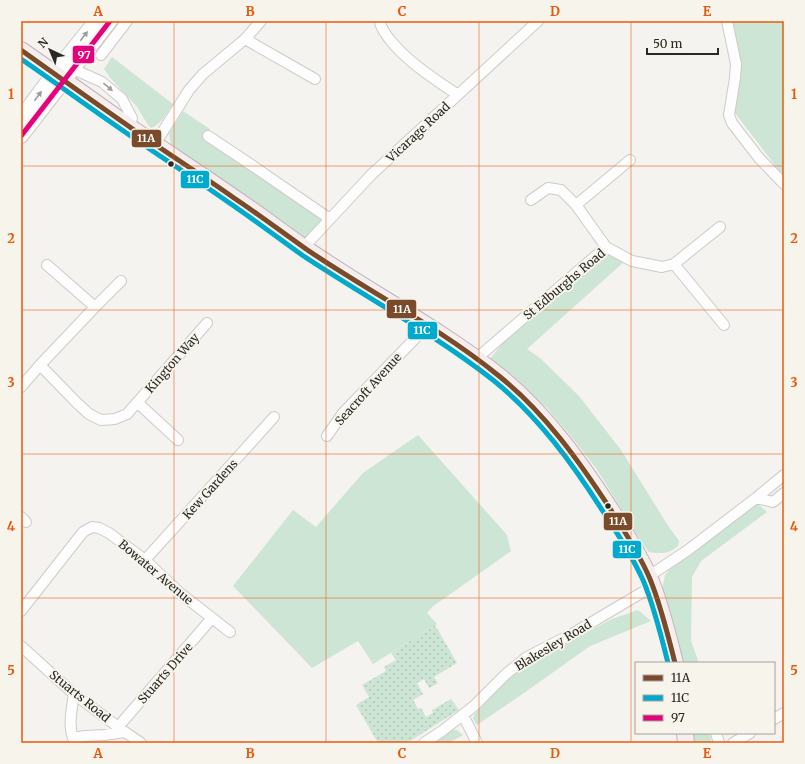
<svg xmlns="http://www.w3.org/2000/svg" width="805" height="764" font-family="Merriweather,serif">
<style>
.green{fill:#cce5d4}
.garden{fill:url(#garden-dots)}
.lines{fill:none;stroke-linecap:round;stroke-linejoin:round}
.street-casing{stroke:#cccbc8;stroke-width:12}
.secondary-casing{stroke:#cccbc8;stroke-width:16}
.primary-casing{stroke:#c2b4b9;stroke-width:18}
.street{stroke:#fdfdfd;stroke-width:10}
.secondary{stroke:#fdfdfd;stroke-width:14}
.primary{stroke:#f5edf0;stroke-width:16}
.bus-1-casing{stroke:#f7f4ec;stroke-width:8}
.bus-2-casing{stroke:#f7f4ec;stroke-width:8}
.bus-3-casing{stroke:#f7f4ec;stroke-width:8}
.bus-1{stroke:#7a4b2a;stroke-width:5}
.bus-2{stroke:#00a9ce;stroke-width:5}
.bus-3{stroke:#e5007d;stroke-width:5}
.oneway{fill:#9e9d9c}
.grid{fill:none;stroke:#e8590c;stroke-width:1;stroke-opacity:0.55}
.bus-dot{fill:#292825;stroke:#f7f4ec;stroke-width:1.5}
.labels{text-anchor:middle;dominant-baseline:central;stroke-width:4;stroke-linejoin:round;paint-order:stroke}
.street-label{font-size:12px;fill:#292825;stroke:#f7f4ec}
.line-badge{stroke:#f7f4ec;stroke-width:1.5}
.badge-label{font-size:11px;text-anchor:middle;font-weight:bold;fill:#fff}
.neatline{fill:none;stroke:#e8590c;stroke-width:1.5}
.grid-label{font-size:13px;text-anchor:middle;font-weight:bold;fill:#e8590c}
</style>
<defs>
<pattern id="garden-dots" width="8" height="8" patternUnits="userSpaceOnUse"><rect width="8" height="8" fill="#cce5d4"/><path d="M2 2h.1M6 6h.1" fill="none" stroke="#afc4b6" stroke-width="1.8" stroke-linecap="round"/></pattern>
</defs>
<rect width="100%" height="100%" fill="#f4f3ef"/>
<path class="green" d="M732 21H784V171L781 173 735 113 740 78V62Z
M112 57 173 104C167 112 161 125 151 128 145 122 142 114 137 107 126 94 113 83 104 69Z
M183 111 210 129 204 140 324 219 305 239 171 146 169 134Z
M606 252 625 261 527 349 540 358 579 396 621 450 667 524 679 541 678 546C669 554 661 554 649 552L644 546 596 468 570 435 547 408 489 360 503 343Z
M418 435 507 535 511 551 432 607 427 613 437 624 435 625 373 664 358 641 312 668 233 586 293 510 316 527 363 473Z
M755 505H759L767 512 701 561 692 577 691 641 699 663H683L662 590 665 575 670 569Z
M638 610 651 621 590 646 524 693 477 725 473 719 474 715 511 675 534 661 612 619Z
M452 730H457L463 735 449 743H434Z
M693 733H709L712 743H694Z"/>
<path class="garden" d="M435 625 457 663 434 677 438 683 429 688 424 679 417 683 423 694 413 700 418 709 421 708 426 717 433 713 432 710 451 699 459 710 407 743H378L356 705 369 697 362 685 386 671 384 667 396 660 391 653Z"/>
<g class="lines">
<g class="street-casing">
<path id="street" d="M380 21C380 28 386 34 390 40 409 63 433 78 458 95
M727 21 736 64 735 78 729 115 732 123 759 158 784 184
M245 39 315 79
M101 55 127 21
M73 69 102 82 122 99 132 118 130 127
M208 136 250 164 330 219
M155 144 189 90 203 74 245 39 261 21
M531 200 548 188 561 190 576 205
M304 247 371 175 538 21
M606 247 576 205 630 160
M674 264 724 325
M95 307 121 281
M476 359 606 247 632 261 662 267 674 264 720 227
M40 365 76 402 89 414 101 420 115 419 127 414 207 323
M21 387 40 365 95 307 47 265
M138 403 178 440
M327 436 343 413 427 326
M756 498 773 502 784 493
M21 517 26 522
M145 560 274 417
M649 576 688 550 756 498 784 475
M21 611 83 532 92 527 99 528 109 533 145 560 180 593 230 632
M21 646 74 694 125 732 141 743
M74 694C72 708 68 724 73 738L85 736 104 735 125 732
M463 715 477 743
M774 719 784 713
M118 727 212 618
M716 733 719 743
M424 743 442 731 474 706 506 674 527 657 572 634 653 586
M733 743 750 733"/>
</g>
<g class="secondary-casing">
<path id="secondary" d="M21 118 54 73 96 21
M21 136 110 21"/>
</g>
<g class="primary-casing">
<path id="primary" d="M21 50C57 75 92 100 127 125 166 152 206 178 246 206 265 219 283 233 302 246 366 291 438 327 499 376 547 415 583 466 616 518 628 538 641 558 650 579 661 606 668 635 675 663
M685 733 686 743"/>
</g>
<use href="#street" class="street"/>
<use href="#secondary" class="secondary"/>
<use href="#primary" class="primary"/>
<g class="bus-1-casing">
<path id="bus-1" d="M21 50C56 75 91 100 127 125 162 150 199 173 234 198 258 214 282 232 306 249 369 292 439 327 499 376 545 413 579 461 611 510 625 532 640 555 650 579 661 606 668 635 675 663"/>
</g>
<g class="bus-2-casing">
<path id="bus-2" d="M21 59C56 83 90 108 125 132 159 156 194 178 228 202 253 219 277 237 302 255 365 297 433 333 493 380 538 416 573 464 604 513 618 534 632 556 643 580 654 606 661 635 668 663"/>
</g>
<g class="bus-3-casing">
<path id="bus-3" d="M21 136 110 21"/>
</g>
<use href="#bus-1" class="bus-1"/>
<use href="#bus-2" class="bus-2"/>
<use href="#bus-3" class="bus-3"/>
</g>
<defs><path id="oneway-solid" d="M-6-.8H1V-3.2L6.5 0L1 3.2V.8H-6Z"/></defs>
<g class="oneway">
<use href="#oneway-solid" transform="translate(84 36) rotate(-52)"/>
<use href="#oneway-solid" transform="translate(108 87) rotate(40)"/>
<use href="#oneway-solid" transform="translate(38 96) rotate(-53)"/>
</g>
<path class="grid" d="M174 21V743M326 21V743M479 21V743M631 21V743M21 166H784M21 310H784M21 454H784M21 598H784"/>
<g class="bus-dot">
<circle cx="171" cy="164" r="3.5"/>
<circle cx="608" cy="506" r="3.5"/>
</g>
<g class="labels">
<g class="street-label">
<text transform="translate(418 132) rotate(-43)">Vicarage Road</text>
<text transform="translate(564 284) rotate(-40)">St Edburghs Road</text>
<text transform="translate(172 363) rotate(-49)">Kington Way</text>
<text transform="translate(368 389) rotate(-48)">Seacroft Avenue</text>
<text transform="translate(210 489) rotate(-48)">Kew Gardens</text>
<text transform="translate(156 572) rotate(40)">Bowater Avenue</text>
<text transform="translate(553 645) rotate(-31)">Blakesley Road</text>
<text transform="translate(165 673) rotate(-49)">Stuarts Drive</text>
<text transform="translate(80 696) rotate(39)">Stuarts Road</text>
</g>
</g>
<g class="line-badge">
<rect x="72" y="45" width="23" height="19" rx="4" fill="#e5007d"/>
<rect x="131" y="129" width="31" height="19" rx="4" fill="#7a4b2a"/>
<rect x="180" y="170" width="30" height="19" rx="4" fill="#00a9ce"/>
<rect x="386" y="299" width="31" height="20" rx="4" fill="#7a4b2a"/>
<rect x="407" y="321" width="31" height="19" rx="4" fill="#00a9ce"/>
<rect x="603" y="512" width="30" height="19" rx="4" fill="#7a4b2a"/>
<rect x="612" y="540" width="30" height="19" rx="4" fill="#00a9ce"/>
</g>
<g class="badge-label">
<text x="84" y="59">97</text>
<text x="146" y="142">11A</text>
<text x="195" y="183">11C</text>
<text x="402" y="313">11A</text>
<text x="422" y="334">11C</text>
<text x="618" y="525">11A</text>
<text x="627" y="553">11C</text>
</g>
<rect width="805" height="764" fill="none" stroke="#f7f4ec" stroke-width="44"/>
<rect x="635" y="662" width="140" height="72" fill="#f7f4ec" stroke="#a5a29c"/>
<rect x="643" y="675" width="20" height="6" fill="#7a4b2a" stroke="#a5a29c"/>
<text x="671" y="682" font-size="12" fill="#292825">11A</text>
<rect x="643" y="695" width="20" height="6" fill="#00a9ce" stroke="#a5a29c"/>
<text x="671" y="702" font-size="12" fill="#292825">11C</text>
<rect x="643" y="715" width="20" height="6" fill="#e5007d" stroke="#a5a29c"/>
<text x="671" y="722" font-size="12" fill="#292825">97</text>
<g transform="translate(50 50) rotate(316)" stroke="#f7f4ec" stroke-width="3" paint-order="stroke">
<path d="M0-3L7 15L0 10L-7 15Z" fill="#292825"/>
<text y="-6" font-size="11" font-weight="bold" text-anchor="middle" fill="#292825">N</text>
</g>
<path d="M647 48v6h71v-6" fill="none" stroke="#292825" stroke-width="2"/>
<text x="653" y="48" font-size="12" fill="#292825" stroke="#f7f4ec" stroke-width="3" paint-order="stroke">50 m</text>
<rect x="22" y="22" width="761" height="720" class="neatline"/>
<g class="grid-label">
<text x="98" y="16">A</text>
<text x="250" y="16">B</text>
<text x="402" y="16">C</text>
<text x="555" y="16">D</text>
<text x="707" y="16">E</text>
<text x="11" y="99">1</text>
<text x="794" y="99">1</text>
<text x="11" y="243">2</text>
<text x="794" y="243">2</text>
<text x="11" y="387">3</text>
<text x="794" y="387">3</text>
<text x="11" y="531">4</text>
<text x="794" y="531">4</text>
<text x="11" y="675">5</text>
<text x="794" y="675">5</text>
<text x="98" y="758">A</text>
<text x="250" y="758">B</text>
<text x="402" y="758">C</text>
<text x="555" y="758">D</text>
<text x="707" y="758">E</text>
</g>
</svg>
